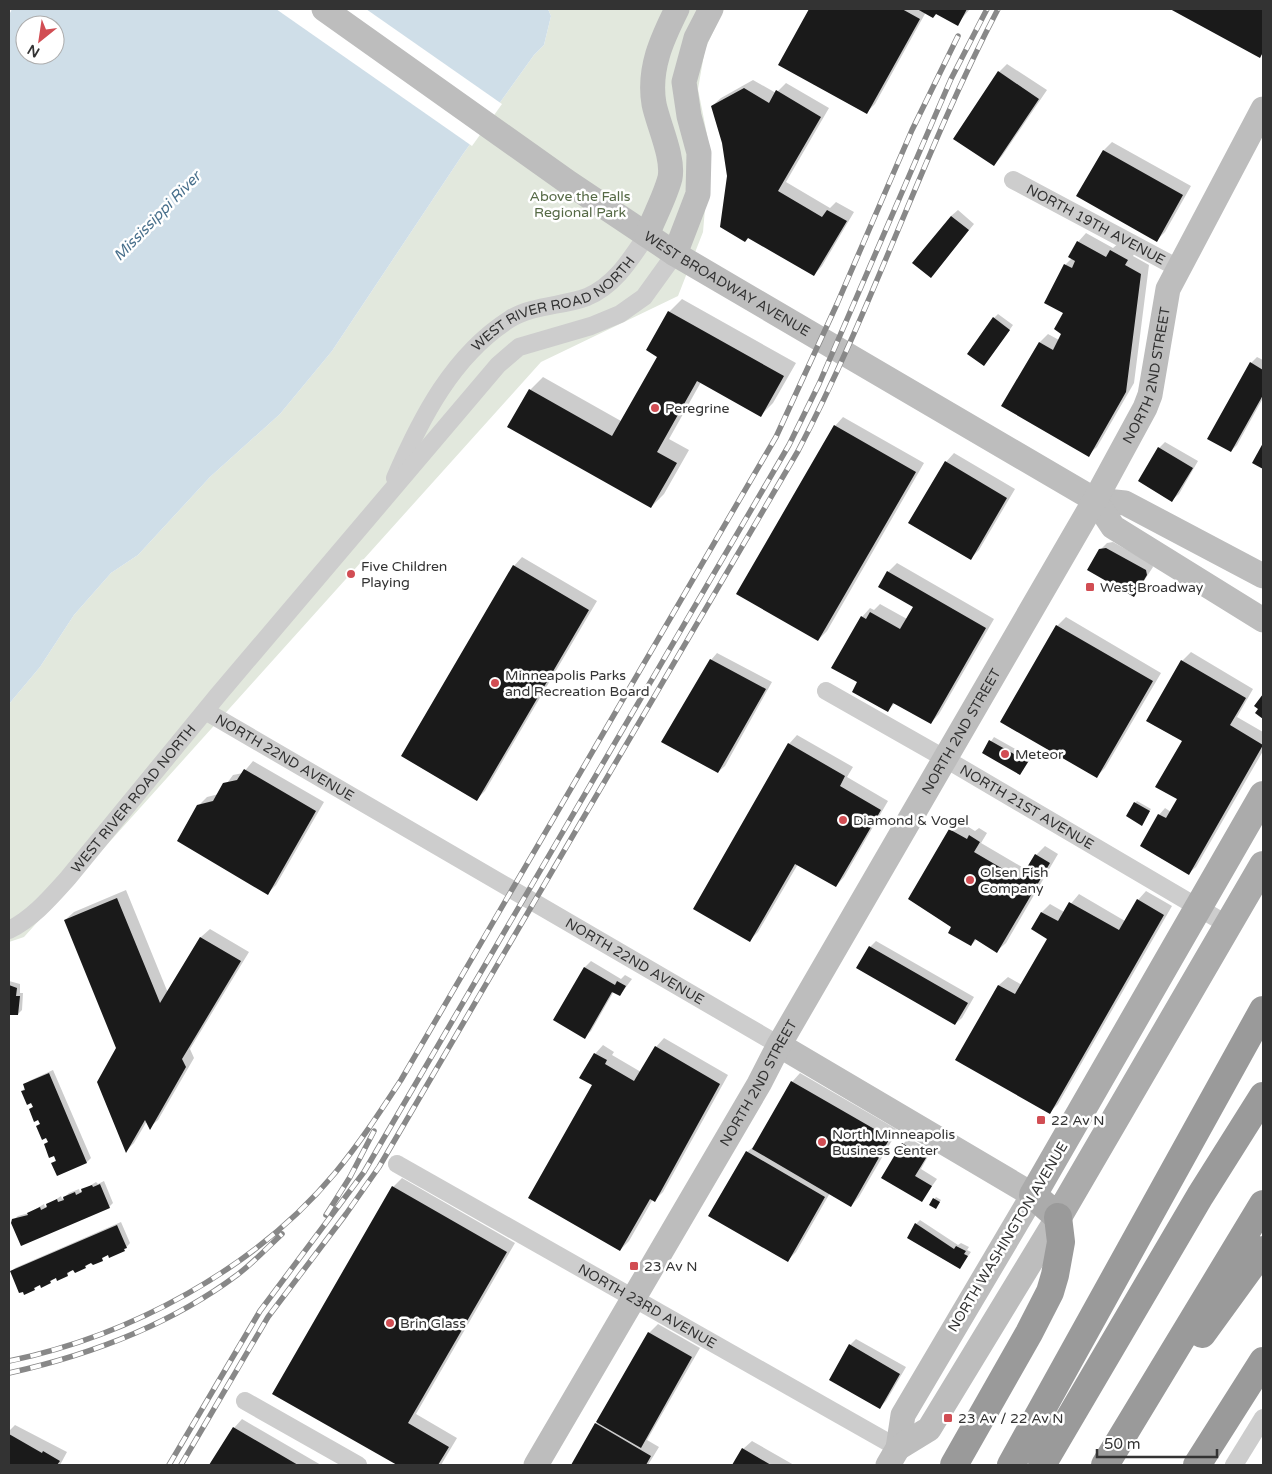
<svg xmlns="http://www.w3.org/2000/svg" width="1272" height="1474" viewBox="0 0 1272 1474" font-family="'Varela Round',sans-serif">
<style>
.green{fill:#e2e8dd}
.water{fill:#cfdee8;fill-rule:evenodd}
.pier{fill:#fff}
.shadow{fill:#0003}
.building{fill:#1a1a1a}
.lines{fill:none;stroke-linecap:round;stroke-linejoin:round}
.street{stroke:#cdcdcd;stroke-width:18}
.secondary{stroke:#bdbdbd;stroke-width:25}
.primary{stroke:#ababab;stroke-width:28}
.highway{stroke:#9a9a9a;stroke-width:28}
.rail-casing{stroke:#888;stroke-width:5.5}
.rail{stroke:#fff;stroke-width:4;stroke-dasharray:11;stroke-linecap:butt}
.poi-dot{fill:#d14d53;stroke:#fff;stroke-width:2}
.labels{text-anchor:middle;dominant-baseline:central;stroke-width:5;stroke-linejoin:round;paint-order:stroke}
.park-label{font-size:14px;fill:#556945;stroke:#fff}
.street-label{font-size:14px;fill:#333;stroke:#fff}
.poi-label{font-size:14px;fill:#333;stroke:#fff;text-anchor:start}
.water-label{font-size:15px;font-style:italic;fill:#49708c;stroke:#fff}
</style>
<rect width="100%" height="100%" fill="#fff"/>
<!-- green -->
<path class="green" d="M548,9H724L705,49L698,89L710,150L703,232L678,296L541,362L24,937L9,942V704L40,667L74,615L111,573L138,555L210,477L280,414L332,351L463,154L534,55L544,45L551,16Z"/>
<!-- water -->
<path class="water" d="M12,9H548L551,16L544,45L534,55L463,154L332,351L280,414L210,477L138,555L111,573L74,615L40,667L9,704V15ZM25,25H55V55H25Z"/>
<!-- pier -->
<path class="pier" d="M276,9H366L502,104L472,146Z"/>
<!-- shadow -->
<path class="shadow" d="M811,9H970L957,24L937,13L926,12L875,104L866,113L780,65Z
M1173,9H1263V53L1259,57Z
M1007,64L1047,90L1002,156L994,165L999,72Z
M753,80L776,93L786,83L829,108L786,182L830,208L836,202L854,212L822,266L814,275L728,176L723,143L712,106L721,98Z
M1112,142L1191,186L1165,232L1157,240L1078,196L1104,150Z
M958,210L974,224L937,270L951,216Z
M1086,233L1113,248L1120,242L1136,251L1133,256L1149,265L1134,383L1097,447L1088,455L1003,406L1040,342L1048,334L1059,340L1063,334L1065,313L1046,302L1066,264L1072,258L1078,242Z
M682,299L796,363L773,403L760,416L701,382L669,439L689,450L664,494L651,507L530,390L543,377L621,421L659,356L669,312Z
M998,314L1013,325L988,360L994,318Z
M1257,357L1263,360V398L1237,445L1231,451L1251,363Z
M843,417L924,463L827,631L818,640L835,426Z
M1165,442L1198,461L1179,494L1172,500L1159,448Z
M954,453L1015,489L979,550L971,558L946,462Z
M1113,542L1152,564L1153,567L1134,596L1100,550L1107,543Z
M522,557L597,601L485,791L477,799L514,566Z
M897,563L994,619L939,714L931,723L895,703L887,711L859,682L862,617L870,608L874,610L880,604L907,619L914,606L888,572Z
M1066,617L1161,673L1105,768L1097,776L1057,626Z
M1191,652L1253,689L1237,717L1263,732V751L1196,867L1189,873L1141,845L1159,815L1165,808L1171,812L1178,800L1183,741L1182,661Z
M717,653L772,682L725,766L718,772L711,660Z
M797,735L853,767L847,777L888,801L844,877L836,886L798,864L758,932L750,940L789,744Z
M994,737L1031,758L1020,774L983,753Z
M253,761L324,802L276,885L268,893L198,806L207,797L219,794L233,775L243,773Z
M1137,801L1151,809L1143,822L1135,803Z
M959,821L975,831L979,828L987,833L981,843L1027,870L1036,855L1045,846L1058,854L1006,943L997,951L977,939L971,945L953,926L910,899L950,830Z
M126,890L168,993L201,937L210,929L249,952L190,1049L194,1058L158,1120L150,1127L147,1121L134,1143L126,1151L117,1048L65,920L74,912Z
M1146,891L1172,906L1058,1104L1049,1113L957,1059L999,985L1008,977L1022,985L1049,938L1042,912L1050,904L1064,912L1079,894L1125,921L1138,900Z
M876,941L974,997L962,1018L955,1024L870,947Z
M591,961L621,979L625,975L632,979L620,995L614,991L591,1031L584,1037L554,1019L585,967Z
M9,981L20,984V993H23L22,1010L18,1014L9,1015Z
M664,1038L728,1075L663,1192L655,1200L653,1199L629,1241L620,1250L594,1085L595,1054L603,1045L614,1052L612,1055L641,1072L656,1047Z
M53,1070L91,1158L87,1162L53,1163L57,1159L45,1145L49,1141L37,1127L41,1123L30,1109L34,1106L22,1092L29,1081Z
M800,1073L898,1130L859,1197L851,1206L830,1193L796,1252L788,1260L747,1152L757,1144L792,1082Z
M909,1138L931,1151L921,1169L937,1179L922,1200L903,1144Z
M402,1178L515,1243L416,1414L457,1438L441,1465H399L274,1393L393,1187Z
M104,1181L113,1203L109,1207L13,1220L18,1216L29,1213L44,1204L45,1207L61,1196L62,1199L69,1193L79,1189L80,1192L96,1182L98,1184Z
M936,1197L941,1200L938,1205L931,1204Z
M920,1220L958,1245L961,1243L969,1247L967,1250L971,1252L960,1267L916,1224Z
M121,1222L130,1243L124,1250L109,1254L93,1264L92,1261L85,1267L71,1270L67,1275L56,1276L50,1282L40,1283L34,1289L11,1272L15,1268Z
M658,1324L700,1348L647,1440L659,1447L648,1465H572L649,1333Z
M856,1339L906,1367L886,1401L880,1407L850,1345Z
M242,1419L321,1465H211L234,1428Z
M15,1425L67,1452L60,1465H9V1431Z
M752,1441L794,1465H734L743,1449Z"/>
<!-- building -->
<path class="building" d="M809,9H902L920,19L867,114L778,65Z
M917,9H967L958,26L936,14L933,18Z
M1170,9H1263V52L1260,58Z
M998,71L1039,99L994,166L953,139Z
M744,88L769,103L776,90L821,117L778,191L822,217L827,210L847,221L814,276L748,238L745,242L720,227L727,176L722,143L711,106Z
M1103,150L1183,195L1157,242L1076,196Z
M951,216L969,230L931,278L912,263Z
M1077,241L1106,257L1110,250L1128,260L1125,265L1141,274L1126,392L1089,457L1001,406L1039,342L1053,350L1061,334L1054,329L1063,313L1044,303L1064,264L1072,268L1075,261L1068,257Z
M668,311L784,376L761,417L697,381L657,452L677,463L651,508L507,427L529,389L612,436L657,357L646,350Z
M993,317L1010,330L984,366L967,354Z
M1250,362L1263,370V395L1231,452L1207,439Z
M834,425L916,472L818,641L736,594Z
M1263,443V469L1252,463Z
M1158,447L1193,468L1172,502L1138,481Z
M945,461L1007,498L971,560L908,523Z
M1106,548L1146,570L1147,575L1134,597L1087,570L1099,549Z
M513,565L589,610L477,801L401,756Z
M887,571L986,628L931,724L893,703L888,712L852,692L857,682L831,668L861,616L866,619L870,612L900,629L913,607L878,587Z
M1056,625L1153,681L1097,778L1000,722Z
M710,659L766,689L718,773L661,742Z
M1181,660L1246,698L1230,725L1263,745L1189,875L1140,846L1158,814L1166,818L1177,799L1155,787L1182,741L1146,721Z
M1263,694V719L1255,713L1258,709L1254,706Z
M989,740L1028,762L1020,775L982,753Z
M788,743L845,776L840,786L881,810L836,887L795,864L750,942L693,909Z
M244,769L316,811L268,895L177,841L197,805L213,801L223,783L237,780Z
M1134,802L1150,811L1142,826L1126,816Z
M949,829L967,839L969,835L980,842L974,852L1020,879L1035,854L1050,863L997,953L975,939L971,946L948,933L951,927L908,899Z
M117,898L160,1003L200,937L241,961L182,1059L186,1067L150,1130L145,1120L126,1153L97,1082L116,1048L64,920Z
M1137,899L1164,915L1050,1114L955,1060L998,985L1015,994L1047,939L1031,929L1041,912L1058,921L1069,902L1119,930Z
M869,946L968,1003L955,1025L856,968Z
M584,967L615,985L617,981L626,986L620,996L612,992L585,1039L553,1020Z
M9,985L17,988L16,996H20L18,1015H9Z
M655,1046L720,1084L655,1202L650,1199L620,1251L528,1198L592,1085L579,1078L594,1053L607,1060L605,1064L634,1081Z
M49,1073L87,1163L57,1176L51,1163L56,1161L54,1156L49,1158L44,1144L48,1142L46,1138L42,1140L36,1126L40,1124L38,1120L34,1122L29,1109L33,1107L31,1103L27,1105L21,1091L25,1090L23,1084Z
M791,1081L890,1138L851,1207L752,1149Z
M902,1143L926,1158L915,1176L932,1186L922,1202L881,1178Z
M746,1151L825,1197L788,1262L708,1216Z
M100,1184L110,1208L21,1246L11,1223L12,1219L28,1215L27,1213L40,1207L41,1210L47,1207L46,1204L57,1199L58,1202L64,1200L63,1197L75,1192L76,1195L82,1192L81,1189L92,1185L93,1187Z
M392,1186L507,1252L408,1423L449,1447L438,1465H397L272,1394Z
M933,1198L940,1202L936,1209L929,1205Z
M915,1223L954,1249L956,1246L966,1251L964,1254L968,1256L960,1269L907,1238Z
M117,1225L127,1248L124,1249L125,1251L109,1258L108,1255L102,1258L103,1261L93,1265L91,1263L85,1266L86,1268L75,1273L73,1270L67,1273L68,1276L57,1281L56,1278L50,1281L51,1283L41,1288L40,1285L34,1288L35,1290L24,1295L23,1292L19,1293L10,1271Z
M648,1332L692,1357L641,1448L596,1422Z
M849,1344L900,1374L880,1409L829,1380Z
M595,1423L651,1456L646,1465H571Z
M233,1427L298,1465H209Z
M9,1434L42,1453L43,1451L60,1461L57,1465H9Z
M742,1448L771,1465H732Z"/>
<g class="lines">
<!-- street -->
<g class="street">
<path id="s1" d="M1013,180L1178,268"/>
<path id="s2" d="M395,478C421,418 453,355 510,319C532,305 564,306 587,297C615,285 630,260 647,235"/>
<path id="s3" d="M826,691L944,758L1228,925"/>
<path id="s4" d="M207,712L779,1045"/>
<path id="s5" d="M9,930C33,918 50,898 68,878L218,695L498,365L519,347L591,326L620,314L644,297L675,254"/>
<path id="s6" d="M397,1164L898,1448"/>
<path d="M245,1401L358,1465"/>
<path d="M1234,1465L1263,1418"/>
</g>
<!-- secondary -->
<g class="secondary">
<path id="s7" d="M324,9L569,183L675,254L1095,500L1125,503L1263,576"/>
<path d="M647,235C654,217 665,197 670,178C674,157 658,124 654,104C648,69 662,39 677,9"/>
<path d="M675,254L698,194L699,153L689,116L684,82L696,38L711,9"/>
<path d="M1095,500L1113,527L1263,620"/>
<path d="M779,1045L1033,1195L903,1415L898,1448L888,1465"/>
<path d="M898,1448L929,1429L1058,1217"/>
<path id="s8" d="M536,1465L759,1084L779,1045L1095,500L1145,408L1150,395L1168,289L1263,109"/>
</g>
<!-- primary -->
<path class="primary" d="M1263,795L1033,1195L1058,1217L1263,865"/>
<!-- highway -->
<path class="highway" d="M1202,1334L1263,1250
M954,1465L1029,1333L1050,1292L1055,1275L1061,1242L1058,1217
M1011,1465L1263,1010
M1042,1465L1200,1196L1263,1096
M1105,1465L1263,1204
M1197,1465L1263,1361"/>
<defs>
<path id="rail" d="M326,1215L350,1177L374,1131
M9,1361C130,1336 255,1269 335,1173C359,1144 380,1112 401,1080L776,437L837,304L912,130L958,36
M9,1373C90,1355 170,1325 237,1275C253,1263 267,1248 282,1234
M169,1465L260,1311L364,1172L789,445L819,384L951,79L987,9
M181,1465L268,1317L346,1214L379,1167L798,451C873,308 923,152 998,9"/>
</defs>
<!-- rail casing -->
<use href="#rail" class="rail-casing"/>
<!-- rail -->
<use href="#rail" class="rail"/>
</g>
<!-- markers -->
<g class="poi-dot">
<circle cx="655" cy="408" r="5"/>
<circle cx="351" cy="574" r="5"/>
<rect x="1085" y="582" width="10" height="10" rx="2.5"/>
<circle cx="495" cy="683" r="5"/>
<circle cx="1005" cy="754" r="5"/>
<circle cx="843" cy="820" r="5"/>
<circle cx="970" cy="880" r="5"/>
<rect x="1036" y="1115" width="10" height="10" rx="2.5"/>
<circle cx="822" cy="1142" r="5"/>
<rect x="629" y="1261" width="10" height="10" rx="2.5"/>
<circle cx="390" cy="1323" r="5"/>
<rect x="943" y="1413" width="10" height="10" rx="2.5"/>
</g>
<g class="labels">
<!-- park labels -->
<g class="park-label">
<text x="580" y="196">Above the Falls<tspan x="580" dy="16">Regional Park</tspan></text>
</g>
<!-- street labels -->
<g class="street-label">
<text stroke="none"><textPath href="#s1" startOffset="94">NORTH 19TH AVENUE</textPath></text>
<text stroke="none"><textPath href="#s7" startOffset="488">WEST BROADWAY AVENUE</textPath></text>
<text stroke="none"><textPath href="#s2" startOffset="246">WEST RIVER ROAD NORTH</textPath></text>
<text stroke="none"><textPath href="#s8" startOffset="1252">NORTH 2ND STREET</textPath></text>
<text stroke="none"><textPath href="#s8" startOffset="848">NORTH 2ND STREET</textPath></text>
<text stroke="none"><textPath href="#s4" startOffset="90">NORTH 22ND AVENUE</textPath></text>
<text stroke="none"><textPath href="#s5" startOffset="182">WEST RIVER ROAD NORTH</textPath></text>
<text stroke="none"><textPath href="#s3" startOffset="232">NORTH 21ST AVENUE</textPath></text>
<text stroke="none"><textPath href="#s4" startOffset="495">NORTH 22ND AVENUE</textPath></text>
<text stroke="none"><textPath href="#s8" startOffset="442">NORTH 2ND STREET</textPath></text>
<text transform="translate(1008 1237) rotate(-59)">NORTH WASHINGTON AVENUE</text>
<text stroke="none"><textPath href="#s6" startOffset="288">NORTH 23RD AVENUE</textPath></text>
</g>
<!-- poi labels -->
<g class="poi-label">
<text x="665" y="408">Peregrine</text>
<text x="361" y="566">Five Children<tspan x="361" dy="16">Playing</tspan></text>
<text x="1100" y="587">West Broadway</text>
<text x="505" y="675">Minneapolis Parks<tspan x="505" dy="16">and Recreation Board</tspan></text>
<text x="1015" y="754">Meteor</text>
<text x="853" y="820">Diamond &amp; Vogel</text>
<text x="980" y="872">Olsen Fish<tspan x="980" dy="16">Company</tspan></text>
<text x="1051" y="1120">22 Av N</text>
<text x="832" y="1134">North Minneapolis<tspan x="832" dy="16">Business Center</tspan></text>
<text x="644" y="1266">23 Av N</text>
<text x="400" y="1323">Brin Glass</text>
<text x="958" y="1418">23 Av / 22 Av N</text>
</g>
<!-- water labels -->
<g class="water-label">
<text transform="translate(157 216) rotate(-46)">Mississippi River</text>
</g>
</g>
<!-- border -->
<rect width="1272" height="1474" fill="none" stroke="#333333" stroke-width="20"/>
<!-- north arrow -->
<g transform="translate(40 40) rotate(210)"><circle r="24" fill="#ffffff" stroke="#adadad"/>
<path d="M0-4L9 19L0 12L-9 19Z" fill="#d14d53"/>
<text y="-8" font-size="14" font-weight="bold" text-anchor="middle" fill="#333333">N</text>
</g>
<!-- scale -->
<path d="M1097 1449v8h120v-8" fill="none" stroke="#333333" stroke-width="2.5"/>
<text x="1104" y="1449" font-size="15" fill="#333333" stroke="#ffffff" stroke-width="4" paint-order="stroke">50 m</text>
</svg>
